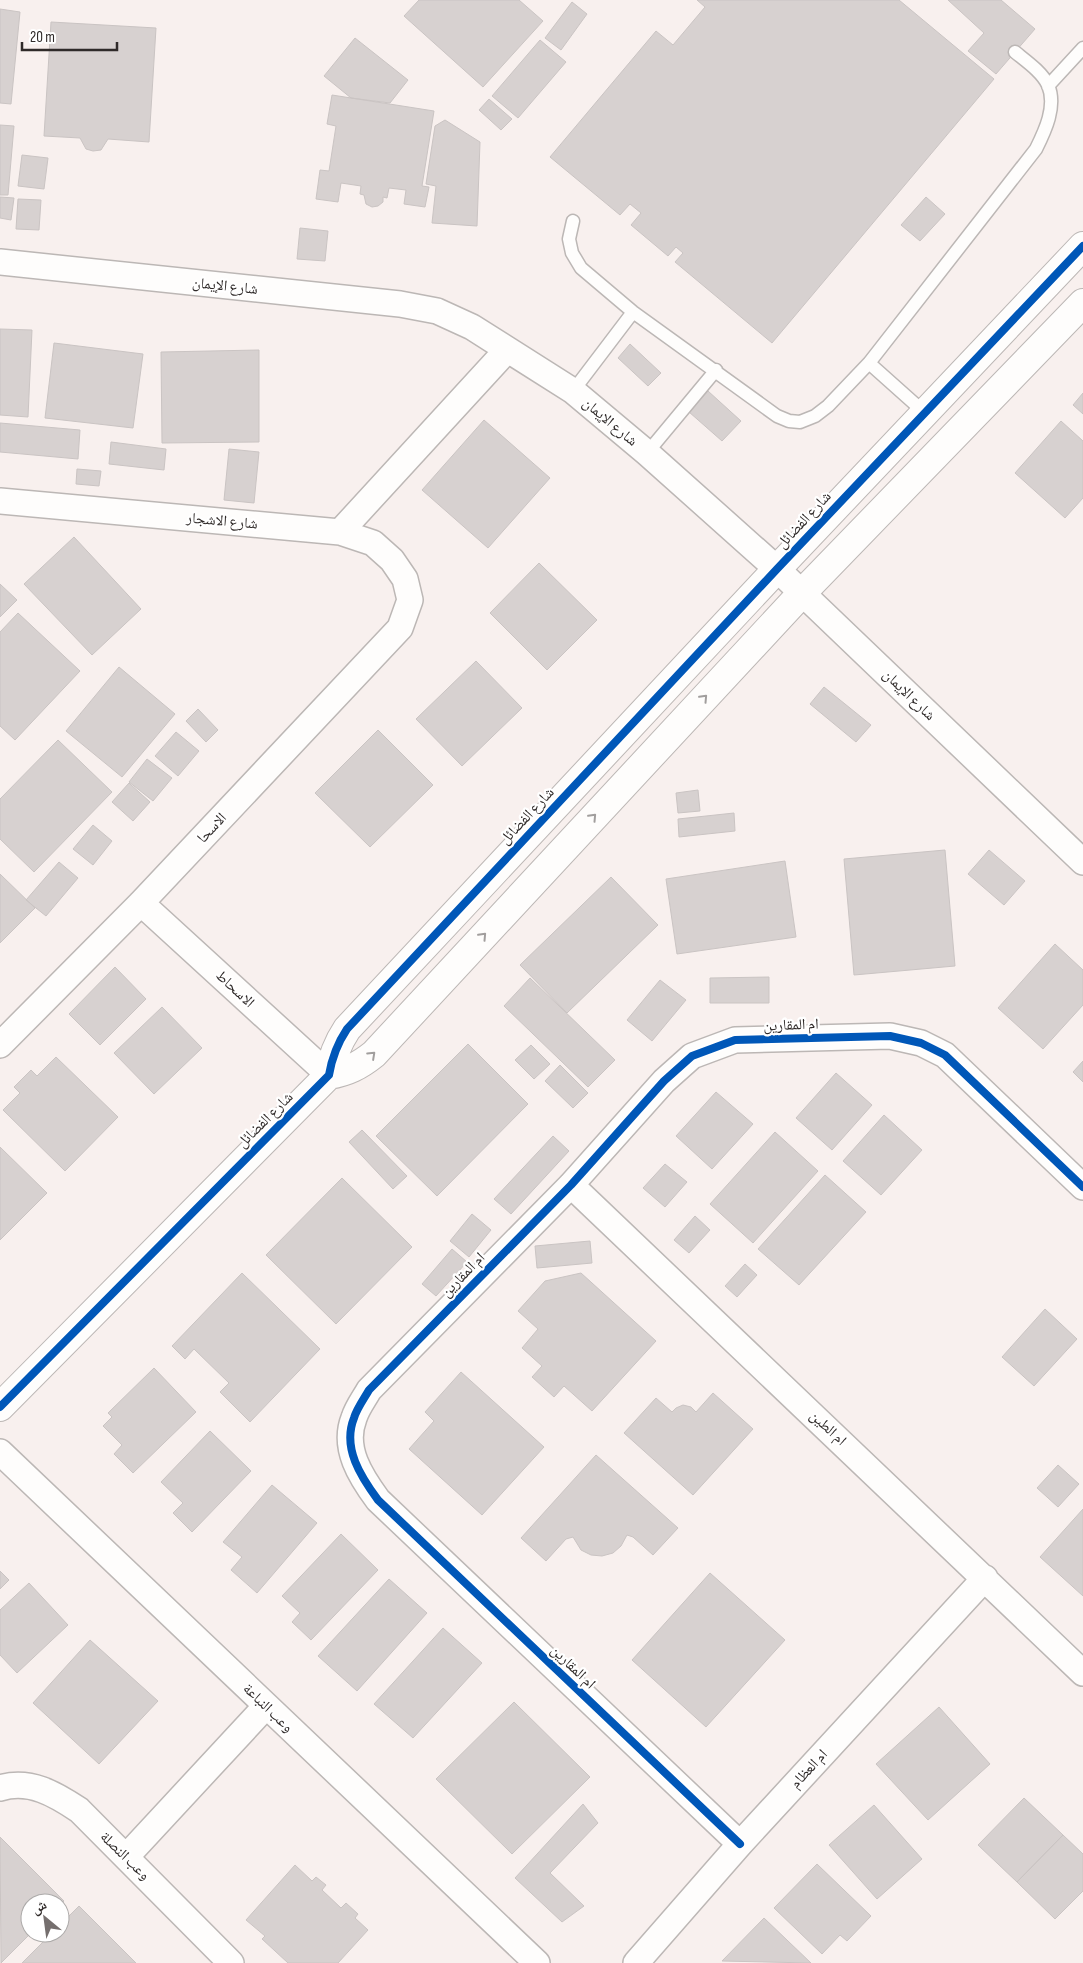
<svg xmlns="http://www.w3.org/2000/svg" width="1083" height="1963" viewBox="0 0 1083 1963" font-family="'Sofia Sans Condensed','Noto Naskh Arabic',sans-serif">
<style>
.building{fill:#d7d1d0;stroke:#cac4c3}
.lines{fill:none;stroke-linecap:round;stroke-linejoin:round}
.lane-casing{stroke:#bcb7b5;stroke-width:15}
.street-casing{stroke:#bcb7b5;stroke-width:28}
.secondary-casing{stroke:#bcb7b5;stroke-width:30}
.lane{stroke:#fefdfc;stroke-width:12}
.street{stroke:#fefdfc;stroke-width:25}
.secondary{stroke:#fefdfc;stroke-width:28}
.cycleway-casing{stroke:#fff;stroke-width:11}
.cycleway{stroke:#0057b8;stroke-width:8}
.oneway{stroke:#a19e9d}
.labels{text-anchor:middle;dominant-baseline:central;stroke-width:4.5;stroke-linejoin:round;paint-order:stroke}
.street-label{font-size:15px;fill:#2f2a29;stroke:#fff}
</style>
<rect width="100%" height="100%" fill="#f8f0ee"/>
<!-- building -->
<path class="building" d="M419,0H519L543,21L483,87L404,16Z
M697,0H899L994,79L772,343L675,262L683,253L676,247L668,256L631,225L641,213L630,204L620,215L550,157L656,31L673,45L705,7Z
M948,0H1001L1035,29L996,74L968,51L984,33Z
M572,2L587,14L561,50L545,38Z
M0,9L20,12L11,104L0,103Z
M51,22L156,28L149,142L108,139L101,150L93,151L86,149L80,138L44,136Z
M355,38L408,80L390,103L351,98L324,76Z
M540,40L566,62L518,118L492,96Z
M332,95L434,111L422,186L429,187L425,207L404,204L406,190L389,188L387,198L383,197V202L378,206L372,207L366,204L364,195L360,194L361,186L341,183L338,202L316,199L320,170L329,171L336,126L327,124Z
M489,99L512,119L501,130L479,110Z
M445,120L480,142L477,226L432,223L436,186L426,184L435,126Z
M0,125L14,126L8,195H0Z
M22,155L48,158L44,189L18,186Z
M0,197L14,198L11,220L0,218Z
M926,197L945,214L920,241L901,225Z
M18,199L41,200L39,230L16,229Z
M300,228L328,231L325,261L297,259Z
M0,329L32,330L28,417L0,415Z
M54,343L143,354L133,428L45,418Z
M630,344L661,373L648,386L618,358Z
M259,350V442L162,443L161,352Z
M708,391L741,421L722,441L689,412Z
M1083,393V414L1073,405Z
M484,420L550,478L488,548L422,490Z
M1061,421L1083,441V498L1065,518L1015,473Z
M0,423L80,430L78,459L0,452Z
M111,442L166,449L164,470L109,464Z
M229,449L259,452L254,503L224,500Z
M77,469L101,471L99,486L76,484Z
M74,537L141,609L92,655L24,584Z
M539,563L597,620L547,670L490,613Z
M0,584L17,600L0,617Z
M18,613L80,671L15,740L0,726V632Z
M476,661L522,708L462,766L416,719Z
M119,667L175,714L122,777L66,731Z
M824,687L871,725L856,742L810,704Z
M198,709L218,730L206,742L186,721Z
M378,730L433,785L370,847L315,793Z
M176,732L199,751L178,776L155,756Z
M58,740L112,792L34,872L0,839V799Z
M147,759L172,778L153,801L129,782Z
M129,783L150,802L133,821L112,802Z
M698,790L700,811L678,813L676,793Z
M734,813L735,831L679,837L678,819Z
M93,825L112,841L93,865L73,849Z
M945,850L955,966L854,975L844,859Z
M989,850L1025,881L1004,905L968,874Z
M785,861L796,937L677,954L666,879Z
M59,862L78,878L46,916L26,900Z
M0,874L35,908L0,943Z
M611,877L658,925L567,1013L520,965Z
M1055,944L1083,970V1005L1043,1049L998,1008Z
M115,967L146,999L100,1045L69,1014Z
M769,977V1003H710V978Z
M530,978L615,1060L588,1087L504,1006Z
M660,980L686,1000L652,1041L627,1020Z
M162,1007L202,1048L154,1094L114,1053Z
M468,1044L528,1104L437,1196L376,1136Z
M531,1045L550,1064L534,1079L515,1060Z
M56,1057L118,1117L65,1171L3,1110L20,1093L14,1087L31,1070L37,1076Z
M1083,1061V1082L1073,1072Z
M560,1065L588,1093L573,1108L545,1081Z
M836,1073L872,1105L832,1150L796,1118Z
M716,1092L753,1124L712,1169L676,1136Z
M884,1115L922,1150L881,1195L843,1161Z
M362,1130L407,1176L393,1189L349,1142Z
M775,1132L818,1171L753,1243L710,1204Z
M553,1136L569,1151L511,1214L494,1199Z
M0,1147L47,1193L0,1240Z
M665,1164L687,1182L665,1207L643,1188Z
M825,1175L866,1212L799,1285L758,1249Z
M342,1178L412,1247L336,1324L266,1255Z
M472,1214L491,1230L469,1257L450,1241Z
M695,1216L710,1230L689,1253L674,1240Z
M590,1241L592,1263L537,1268L535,1246Z
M452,1249L467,1262L436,1296L422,1284Z
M745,1264L757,1275L737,1297L725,1286Z
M242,1273L320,1349L250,1422L220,1392L229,1383L194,1349L185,1359L172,1346Z
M581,1273L656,1341L592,1411L564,1386L554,1397L532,1377L542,1366L522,1348L538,1329L518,1311L545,1281Z
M1045,1309L1077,1339L1034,1386L1002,1357Z
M154,1368L196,1412L133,1473L114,1454L122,1445L103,1426L112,1417L108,1413Z
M461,1372L544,1447L482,1515L409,1449L434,1421L425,1412Z
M713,1393L753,1429L693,1495L624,1433L656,1398L672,1412L676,1408L683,1405L691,1407L696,1412Z
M210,1431L251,1471L192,1532L173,1513L183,1503L161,1482Z
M596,1455L678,1528L653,1555L633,1537L627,1535L621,1546L613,1553L602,1556L591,1555L581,1550L573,1537L566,1539L546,1561L521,1538Z
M1058,1465L1079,1484L1058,1507L1037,1488Z
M272,1485L317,1523L257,1593L231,1570L242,1557L223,1542Z
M1083,1509V1596L1040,1557Z
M341,1534L378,1570L311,1640L292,1622L300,1613L282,1596Z
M0,1571L9,1580L0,1589Z
M710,1573L785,1640L706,1727L632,1660Z
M389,1579L427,1613L357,1691L318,1656Z
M29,1583L68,1625L17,1673L0,1655V1610Z
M443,1628L482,1663L413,1738L374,1704Z
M90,1640L158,1701L99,1764L33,1703Z
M514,1702L590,1777L512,1854L436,1779Z
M939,1707L990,1764L928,1820L876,1764Z
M1024,1798L1063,1835L1017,1882L978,1845Z
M583,1804L598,1823L550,1873L584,1906L562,1922L515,1878Z
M874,1805L922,1859L877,1899L829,1845Z
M1063,1835L1083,1854V1891L1055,1919L1017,1882Z
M0,1837L64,1901L60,1905L30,1903L31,1933L1,1963Z
M817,1864L871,1916L847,1941L840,1935L822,1954L774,1908Z
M295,1865L312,1881L316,1877L326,1885L322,1890L341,1908L346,1903L358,1914L355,1918L368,1930L338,1963H288L262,1939L265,1936L246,1920Z
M79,1906L136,1963H22L52,1933H60V1925Z
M764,1918L811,1963L722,1961Z"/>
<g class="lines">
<defs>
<path id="lane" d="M1048,86L1083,48
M573,221L569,239L572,253L581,268L633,312L777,416L789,421L800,422L815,416L828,406L869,363L1036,149C1045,131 1057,106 1048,85C1042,72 1026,61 1015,52
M869,363L925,413
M573,391L633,312
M647,453L716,370"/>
<path id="street" d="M0,262L400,304L437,311L472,327L573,391L647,453L777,569L1083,862
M0,501L340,532L373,543L392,560L405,579L410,600L400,628L141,903L0,1045
M340,532L507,350
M141,903L329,1075
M571,1185L1083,1673
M0,1452L537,1963
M0,1788C30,1779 55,1794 79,1810L231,1963
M740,1844L378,1500C361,1477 342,1448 354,1418C357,1408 364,1399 369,1390L571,1185L664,1081L692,1056L735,1040L890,1036L921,1043L945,1055L1083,1187
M126,1857L266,1706
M636,1963L740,1844L985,1578"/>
<path id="secondary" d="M329,1075C347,1072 359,1066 374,1054L802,593L1083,303
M0,1407L329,1075C332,1057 337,1044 347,1029L777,569L1083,246"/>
</defs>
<!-- lane casing -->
<use href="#lane" class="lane-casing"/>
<!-- street casing -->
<use href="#street" class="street-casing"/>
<!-- secondary casing -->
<use href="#secondary" class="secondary-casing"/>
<!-- lane -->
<use href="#lane" class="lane"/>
<!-- street -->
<use href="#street" class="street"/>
<!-- secondary -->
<use href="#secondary" class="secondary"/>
<defs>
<path id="cycleway" d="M0,1407L329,1075C332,1057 337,1044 347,1029L777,569L1083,246
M740,1844L378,1500C361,1477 342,1448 354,1418C357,1408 364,1399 369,1390L571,1185L664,1081L692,1056L735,1040L890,1036L921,1043L945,1055L1083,1187"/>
</defs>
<!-- cycleway casing -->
<use href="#cycleway" class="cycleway-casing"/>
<!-- cycleway -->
<use href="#cycleway" class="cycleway"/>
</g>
<!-- one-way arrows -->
<defs><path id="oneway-chevron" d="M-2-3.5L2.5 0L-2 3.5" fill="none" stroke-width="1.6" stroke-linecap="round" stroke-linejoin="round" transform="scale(1.25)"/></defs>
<g class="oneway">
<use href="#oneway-chevron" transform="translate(704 698) rotate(-47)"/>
<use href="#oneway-chevron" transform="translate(593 817) rotate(-47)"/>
<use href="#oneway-chevron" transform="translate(483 936) rotate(-47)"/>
<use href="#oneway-chevron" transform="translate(372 1055) rotate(-43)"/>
</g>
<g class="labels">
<!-- street labels -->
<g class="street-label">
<text transform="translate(225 286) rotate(6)">شارع الإيمان</text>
<text transform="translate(610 422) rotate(40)">شارع الإيمان</text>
<text transform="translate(804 520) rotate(-47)">شارع الفضائل</text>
<text transform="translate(222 521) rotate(5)">شارع الاشجار</text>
<text transform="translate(909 695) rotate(44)">شارع الإيمان</text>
<text transform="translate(527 816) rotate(-47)">شارع الفضائل</text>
<text transform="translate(212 828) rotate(-47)">الاسحا</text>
<text transform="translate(235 989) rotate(43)">الاسحاط</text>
<text transform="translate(791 1025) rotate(-2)">ام المقارين</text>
<text transform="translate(265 1120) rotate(-45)">شارع الفضائل</text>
<text transform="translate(463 1275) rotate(-46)">ام المقارين</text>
<text transform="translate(828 1428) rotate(43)">ام الطين</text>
<text transform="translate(573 1667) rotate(44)">ام المقارين</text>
<text transform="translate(268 1708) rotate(44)">وعب النباعة</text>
<text transform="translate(809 1769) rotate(-47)">ام العظام</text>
<text transform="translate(125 1856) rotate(44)">وعب النصلة</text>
</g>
</g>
<!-- north arrow -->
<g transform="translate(45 1918) rotate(331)"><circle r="24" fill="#ffffff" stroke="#acaaa9"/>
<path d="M0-4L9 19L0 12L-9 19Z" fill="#756f6e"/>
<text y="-8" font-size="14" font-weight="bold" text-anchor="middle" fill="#2f2a29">ش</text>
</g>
<!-- scale -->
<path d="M22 42v8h95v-8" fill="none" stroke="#2f2a29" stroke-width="2.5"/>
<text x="30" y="42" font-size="15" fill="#2f2a29" stroke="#ffffff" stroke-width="4" paint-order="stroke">20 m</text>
</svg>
